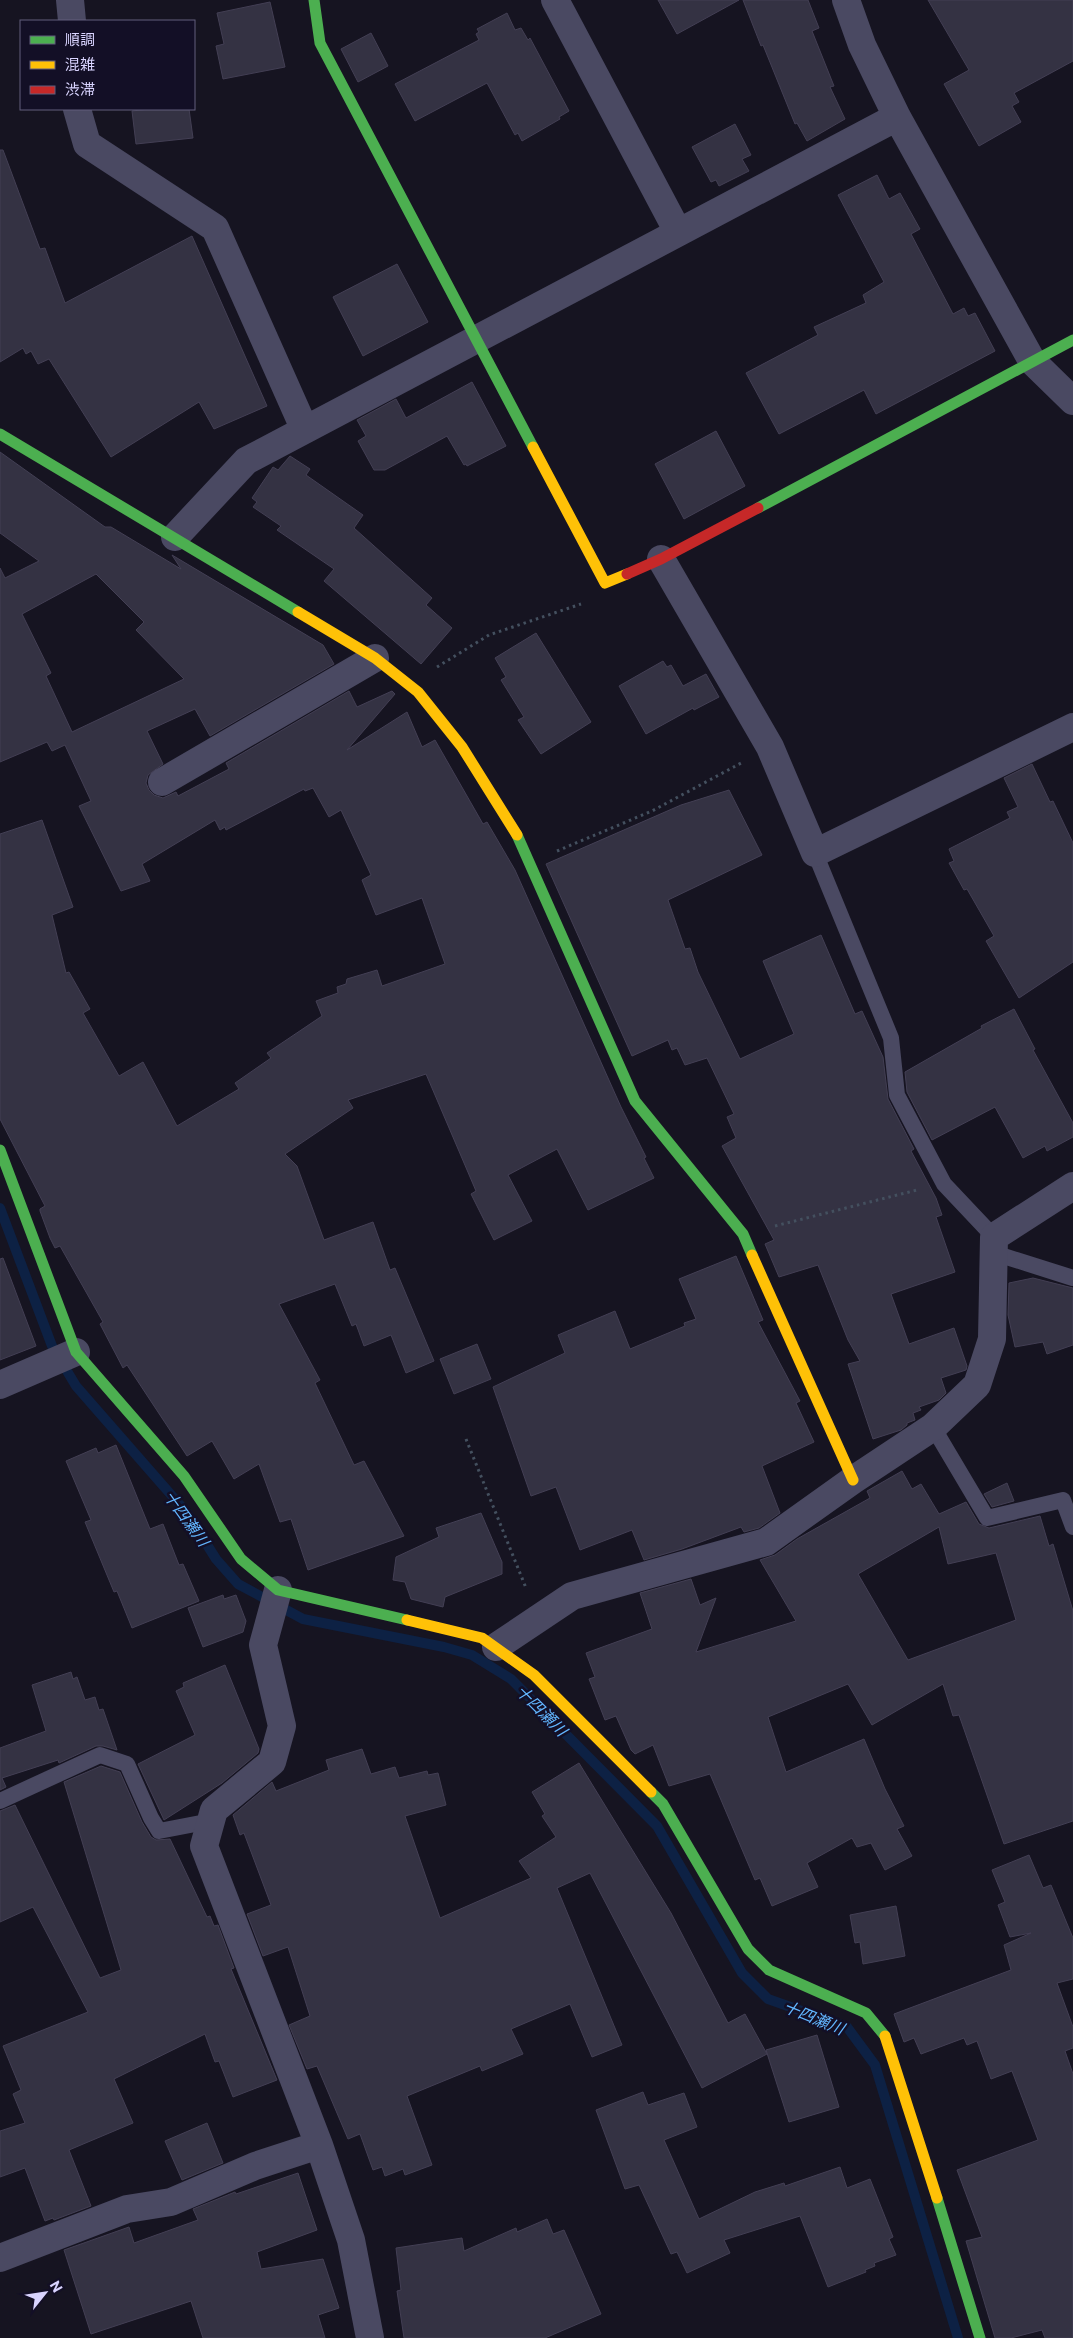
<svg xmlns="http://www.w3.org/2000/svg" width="1073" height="2338" viewBox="0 0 1073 2338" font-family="Commissioner,'Noto Sans JP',sans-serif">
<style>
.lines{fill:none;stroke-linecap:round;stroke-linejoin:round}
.stream{stroke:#0d2144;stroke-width:10}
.building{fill:#343243;stroke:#433f54;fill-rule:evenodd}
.path{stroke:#44505f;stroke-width:3;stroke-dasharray:2.5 4;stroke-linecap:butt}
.lane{stroke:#4a4962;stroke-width:16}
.street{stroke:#4a4962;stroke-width:28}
.fast{stroke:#4caf50;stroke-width:11}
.slow{stroke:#ffc107;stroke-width:11}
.jam{stroke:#c62828;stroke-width:11}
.labels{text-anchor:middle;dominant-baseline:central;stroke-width:5;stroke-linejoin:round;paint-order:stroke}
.water-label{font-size:16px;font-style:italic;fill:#62b6ff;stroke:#130f26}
</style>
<rect width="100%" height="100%" fill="#161421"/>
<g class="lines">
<!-- stream -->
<path class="stream" d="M0,1208L52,1346L76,1386L187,1513L216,1559L238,1584L303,1619L444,1647L472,1655L511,1679L657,1826L742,1973L768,1999L847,2027L875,2065L958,2338"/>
</g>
<!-- building -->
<path class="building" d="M658,0H739L677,34Z
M743,0H808L819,28L812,31L834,86L830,87L845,119L807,141L797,123L795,124L763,45L761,46Z
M928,0H1073V61L1014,93L1019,102L1012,106L1021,122L979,146L944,84L969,70Z
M270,2L285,67L223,79L216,46L224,44L217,13Z
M507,13L515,30L521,28L528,40L530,38L569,111L559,117L560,119L522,141L518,133L515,135L487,83L415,121L395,84L479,40L476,34L479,32L477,29Z
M371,33L388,66L358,82L341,49Z
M150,109H189L193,138L136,144L132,111Z
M735,124L751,155L742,159L749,171L719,186L716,180L711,182L692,147Z
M0,150H3L40,249L45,248L65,303L192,236L267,406L214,429L199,402L111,457L49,359L38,364L31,351L26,354L23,348L0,362Z
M877,175L889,199L900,193L920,229L911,234L953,314L964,308L968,316L975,313L995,351L876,414L864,390L779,434L746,373L818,335L814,327L866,303L863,295L884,282L838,195Z
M397,264L428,322L363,356L333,297Z
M472,382L506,446L467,466L466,464L464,465L447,436L385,470H374L358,441L366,436L357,420L396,399L406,418Z
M716,431L745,486L684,519L655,464Z
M0,452L105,527H111L181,569L172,555L323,645L334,664L210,736L195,709L147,731L163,764L148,775L146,783L149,790L154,795L163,798L176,792L178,796L229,769L226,763L349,691L357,707L392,691L395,694L347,750L407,712L422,747L435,740L483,824L487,822L515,870L621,1107L646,1157L644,1158L654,1178L588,1210L557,1149L508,1175L532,1221L494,1240L471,1194L476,1191L426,1074L348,1100L353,1108L285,1154L297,1166L324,1240L373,1222L390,1270L395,1268L434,1361L406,1373L391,1335L364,1346L356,1324L352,1326L335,1284L279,1304L320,1380L315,1383L354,1465L364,1461L404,1536L308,1570L291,1519L280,1522L259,1464L234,1479L212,1441L187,1456L127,1365L123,1368L100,1324L103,1322L60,1246L55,1248L50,1238L40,1211V1209L45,1206L0,1119V834L42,820L73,907L52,915L66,973L69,972L90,1009L83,1013L119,1076L143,1062L177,1126L239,1089L235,1083L271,1058L267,1053L322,1016L316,1001L338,993L337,987L346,984L347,979L377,970L382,986L445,964L422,898L376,915L362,880L371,875L341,810L329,817L313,788L305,791L304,789L226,830L225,827L220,830L215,820L142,864L150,881L121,891L79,806L91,801L65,745L52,751L47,742L0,762V568L5,578L39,561L0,533ZM96,574L144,622L136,630L184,679L72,732L46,676L51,673L22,614Z
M290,456L310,469L306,475L363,515L354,528L432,598L426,605L452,628L421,664L324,581L334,569L277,530L281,526L253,507L257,502L252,498L273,467L278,470Z
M536,633L591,722L541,754L518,720L524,717L501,680L506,677L495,658Z
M663,661L667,667L671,665L683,686L706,674L719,697L694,710L693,708L646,734L619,686Z
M1032,764L1050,802L1053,801L1073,843V962L1019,998L986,941L994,936L967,889L964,890L949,863L954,861L949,849L1010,818L1007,812L1018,807L1004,778Z
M729,790L762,855L668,900L685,949L690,948L698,972L740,1059L794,1034L763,961L821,935L855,1014L862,1011L883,1057L888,1099L914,1149L911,1151L936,1198L942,1215L936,1217L955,1272L891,1294L909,1344L954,1328L967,1366L966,1370L941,1378L946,1393L939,1400L919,1407L921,1410L913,1413L915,1420L907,1423V1425L901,1430L873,1439L848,1364L860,1361L848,1340L818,1265L779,1277L765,1244L774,1240L722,1146L736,1138L727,1117L734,1114L707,1058L685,1065L677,1048L672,1050L668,1040L632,1056L546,864L681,805Z
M1014,1009L1035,1049L1033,1050L1073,1123V1137L1047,1151L1045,1146L1023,1158L995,1107L932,1140L907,1092L905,1072L982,1028L981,1026Z
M736,1256L763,1320L758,1322L800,1401L796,1403L814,1442L762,1466L780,1513L759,1528L744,1532L741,1527L682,1549L644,1560L632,1530L580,1550L556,1487L531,1496L493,1387L565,1353L558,1335L615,1311L630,1349L685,1326L684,1323L696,1319L679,1279Z
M3,1258L36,1346L0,1360V1259Z
M1033,1278L1073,1288V1345L1047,1354L1043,1342L1015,1347L1008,1315L1009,1283Z
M477,1344L491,1379L454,1394L440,1359Z
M116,1445L150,1529L163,1524L179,1565L183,1564L199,1601L132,1628L117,1591L114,1592L85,1522L91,1520L66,1461L96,1448L98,1453Z
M902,1471L912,1489L921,1484L939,1514L966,1502L979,1524L989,1528L1040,1516L1049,1546L1053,1544L1073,1611V1821L1004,1844L959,1715L953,1716L943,1684L872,1725L848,1684L768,1717L786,1772L864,1739L885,1789L904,1826L897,1829L912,1856L885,1870L871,1843L857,1847L852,1838L807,1863L818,1887L772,1906L760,1878L755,1880L710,1774L669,1786L653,1745L635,1754L631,1750L616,1716L605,1720L589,1679L595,1677L586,1653L652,1629L640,1593L691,1579L700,1605L716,1598L696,1652L796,1621L760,1560L775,1555L797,1539L870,1498L867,1491ZM939,1527L948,1564L996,1553L1016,1620L908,1660L858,1574Z
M1007,1483L1014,1501L992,1507L984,1494Z
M481,1513L502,1562V1574L445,1597L443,1607L411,1599L405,1582L393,1580L396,1557L439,1537L436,1528Z
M223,1595L224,1599L236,1595L246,1621L243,1632L203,1647L188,1608Z
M225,1665L259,1749L258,1753L222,1783L164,1820L138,1764L195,1735L176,1691L184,1687L183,1683Z
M71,1672L73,1679L77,1677L85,1700L95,1697L99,1710L103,1709L117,1750L103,1746H96L59,1763L58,1760L2,1778L6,1787L0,1790V1748L46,1731L32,1685Z
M362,1749L371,1774L395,1767L399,1778L427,1771L428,1775L438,1773L446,1805L405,1816L440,1918L531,1878L519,1861L556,1837L542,1816L545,1814L532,1792L579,1763L671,1913L728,2023L745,2014L767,2054L702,2088L590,1873L557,1888L622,2045L592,2057L570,2004L511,2029L523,2054L482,2071L480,2066L407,2096L432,2165L405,2175L403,2169L385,2176L382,2167L373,2170L360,2134L348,2139L317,2066L307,2069L289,2025L310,2016L288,1947L263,1956L247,1914L271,1905L244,1833L240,1835L233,1815L272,1782L276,1791L329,1770L326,1760Z
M101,1766L120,1772L142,1822L151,1837L156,1840L170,1839L207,1917L210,1916L214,1926L218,1925L234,1968L231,1969L277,2080L233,2097L219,2061L215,2062L205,2034L114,2079L133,2123L69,2150L91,2206L54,2220L53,2218L45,2221L25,2168L0,2177V2131L25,2123L13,2094L21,2090L3,2046L88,2012L33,1907L0,1922V1811L15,1805L100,1978L121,1970L64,1782Z
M1029,1855L1043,1888L1051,1885L1073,1938V1979L1057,1983L1073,2027V2048L1065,2051L1073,2074V2338H1045L1042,2330L1011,2338H995L966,2241L982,2237L957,2170L1038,2140L1012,2071L991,2079L977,2041L967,2045L964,2038L921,2054L914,2038L904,2042L894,2014L1011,1970L1004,1945L1031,1933L1010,1937L998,1905L1005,1902L992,1870Z
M896,1906L905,1956L863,1964L860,1942L855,1943L850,1915Z
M817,2035L839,2107L789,2122L766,2050Z
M643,2092L648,2105L684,2093L697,2127L664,2140L699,2219L755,2192L784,2183L785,2186L840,2167L847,2188L870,2179L893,2237L889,2239L896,2255L874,2263L875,2266L865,2270L866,2272L828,2287L800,2216L724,2240L730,2253L687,2273L677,2252L671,2254L639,2185L625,2189L596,2110Z
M207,2123L223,2163L182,2180L165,2141Z
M298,2173L317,2230L257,2252L261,2269L323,2259L339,2308L318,2315L325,2338H203L191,2301L91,2334L64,2250L129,2227L134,2243L198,2220L193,2209L235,2192L236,2194Z
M547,2219L553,2234L564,2230L601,2314L545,2338H404L397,2291L401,2290L396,2248L462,2238L464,2251L516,2228L517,2232Z"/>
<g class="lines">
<!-- path -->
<path class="path" d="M437,667L489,635L581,604
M557,851L652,811L743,762
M775,1226L917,1190
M466,1439L526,1588"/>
<!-- lane -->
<path class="lane" d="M815,853L891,1038L897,1095L944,1184L994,1237
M994,1253L1073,1278
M933,1427L987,1518L1063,1500L1073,1527
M0,1801L100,1755L127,1764L151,1818L159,1831L211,1821"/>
<!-- street -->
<path class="street" d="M70,0L72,21
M555,0L678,232
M846,0L862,45L897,117L1032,361L1073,401
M77,109L87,144L215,228L304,428
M175,537L246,461L897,117
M661,559L770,747L815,853L1073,727
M162,782L375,658
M0,1385L76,1352
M278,1590L263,1645L282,1726L272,1762L214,1810L204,1846L319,2145L351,2240L370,2338
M496,1647L572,1596L766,1542L853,1480L933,1427L977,1385L992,1339L994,1237L1073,1186
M0,2258L127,2209L171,2202L255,2166L319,2145"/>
<!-- fast -->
<path class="fast" d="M314,0L320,43L533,447
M0,434L298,612
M758,508L1073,340
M517,835L635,1101L743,1234L752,1255
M0,1150L76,1352L184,1476L241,1559L278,1590L407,1620
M651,1792L663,1804L748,1949L769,1970L866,2013L885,2036
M937,2198L980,2338"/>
<!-- slow -->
<path class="slow" d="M533,447L605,583L627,574
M298,612L375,658L418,692L462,747L517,835
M752,1255L853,1480
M407,1620L482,1638L534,1675L651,1792
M885,2036L937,2198"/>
<!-- jam -->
<path class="jam" d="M627,574L661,559L758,508"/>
</g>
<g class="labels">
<!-- water labels -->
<g class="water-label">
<text transform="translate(187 1518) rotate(54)">十四瀬川</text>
<text transform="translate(542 1710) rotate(45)">十四瀬川</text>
<text transform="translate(814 2017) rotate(22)">十四瀬川</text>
</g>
</g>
<!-- legend -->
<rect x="20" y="20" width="175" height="90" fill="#130f26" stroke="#625e7d"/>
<rect x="30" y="36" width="25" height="8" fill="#4caf50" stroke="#625e7d"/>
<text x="65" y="45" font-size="15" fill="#d9d4ff">順調</text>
<rect x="30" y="61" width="25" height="8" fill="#ffc107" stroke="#625e7d"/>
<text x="65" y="70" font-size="15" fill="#d9d4ff">混雑</text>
<rect x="30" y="86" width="25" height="8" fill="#c62828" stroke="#625e7d"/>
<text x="65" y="95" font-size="15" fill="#d9d4ff">渋滞</text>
<!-- north arrow -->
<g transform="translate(45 2293) rotate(60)" stroke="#130f26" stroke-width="4" paint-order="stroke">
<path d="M0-4L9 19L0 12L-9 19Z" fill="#d9d4ff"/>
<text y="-8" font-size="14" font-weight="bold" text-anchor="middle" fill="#d9d4ff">N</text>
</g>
</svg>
